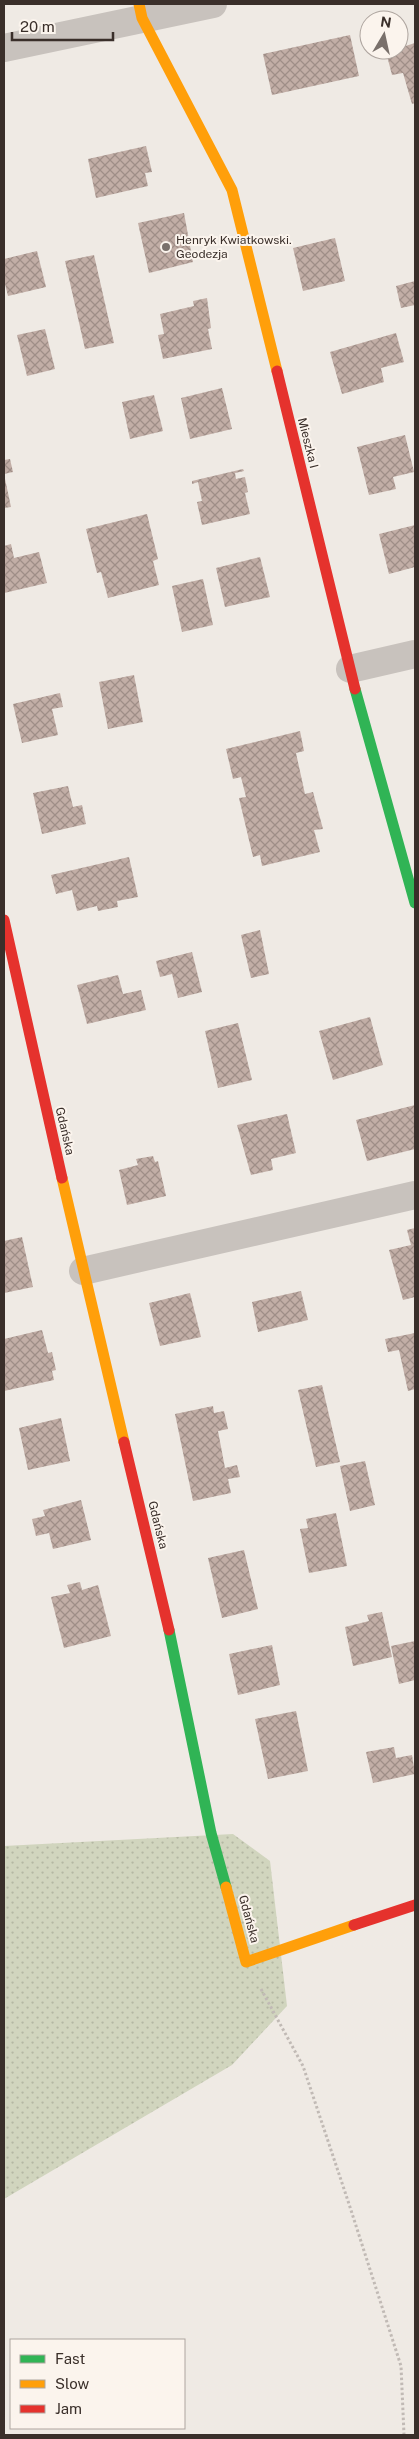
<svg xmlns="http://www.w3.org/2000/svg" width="419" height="2439" viewBox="0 0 419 2439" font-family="'Public Sans',sans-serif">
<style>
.grass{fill:url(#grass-dots)}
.building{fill:url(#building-cross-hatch)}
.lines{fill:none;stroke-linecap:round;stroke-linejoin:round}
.path{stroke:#c1bab5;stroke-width:3;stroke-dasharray:2.5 2.5;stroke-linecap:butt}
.street{stroke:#c8c2bd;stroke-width:28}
.fast{stroke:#30b455;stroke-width:11}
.slow{stroke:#ff9f0a;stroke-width:11}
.jam{stroke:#e5322d;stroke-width:11}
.poi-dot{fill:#79706b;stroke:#fbf4ed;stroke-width:2}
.labels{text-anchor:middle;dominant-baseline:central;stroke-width:4;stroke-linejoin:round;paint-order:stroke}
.poi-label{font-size:12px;fill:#3a2f2a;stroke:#fbf4ed;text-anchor:start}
.street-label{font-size:12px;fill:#3a2f2a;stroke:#fbf4ed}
</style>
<defs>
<pattern id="grass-dots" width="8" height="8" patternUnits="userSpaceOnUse" patternTransform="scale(1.25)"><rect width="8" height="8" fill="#d1d5be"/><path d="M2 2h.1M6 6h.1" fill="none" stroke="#b4b7a3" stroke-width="1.8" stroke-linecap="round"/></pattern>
<pattern id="building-cross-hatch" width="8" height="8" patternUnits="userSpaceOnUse" patternTransform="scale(1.25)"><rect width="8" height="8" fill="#c2aea6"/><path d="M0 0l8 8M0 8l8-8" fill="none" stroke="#9f8e87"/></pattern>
</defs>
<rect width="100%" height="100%" fill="#efeae4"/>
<!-- grass -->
<path class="grass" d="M233,1834L270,1861L287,2006L232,2065L4,2199V1846Z"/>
<!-- building -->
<path class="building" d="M350,35L359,76L272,95L263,54Z
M415,43V103L412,104L403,73L392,75L386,52L399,50V48Z
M146,146L152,172L145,173L148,186L96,198L88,159Z
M184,213L193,262L149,273L138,223Z
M335,238L345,281L303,291L293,248Z
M37,251L46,287L8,296L4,280V259Z
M94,255L114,343L85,349L65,261Z
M415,281V305L401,308L396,286Z
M207,298L211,328L208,329L212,349L163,359L158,335L164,334L160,314L194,306L193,301Z
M45,329L55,369L27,376L17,335Z
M396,333L404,362L381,368L384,382L342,394L330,352Z
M222,388L232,429L190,439L181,398Z
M154,395L163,431L130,439L122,402Z
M405,435L414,472L393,477L396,489L369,495L357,447Z
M10,459L13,472L4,474V460Z
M243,469L244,471L235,473L236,479L245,477L248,492L245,493L250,514L202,525L197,502L202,501L198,482L192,484V481Z
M4,474L11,507L4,508Z
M147,514L158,559L153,561L159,585L108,598L101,572L97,573L86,529Z
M415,525V567L389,574L379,534Z
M11,544L14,558L39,552L47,583L4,593V546Z
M260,557L270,597L225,607L216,568Z
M203,579L213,625L182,632L172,586Z
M134,675L143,722L108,729L99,682Z
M60,693L63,707L52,709L58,735L22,743L13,704Z
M300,731L304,751L296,753L305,794L313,792L323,829L314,830L320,852L262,866L260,855L253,857L239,798L246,797L241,777L233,779L226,749Z
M68,786L73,807L82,805L86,824L42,834L33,793Z
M129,857L138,897L117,901L118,907L98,911L97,906L77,911L72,890L56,894L51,875Z
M260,930L269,974L251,978L241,935Z
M192,952L202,992L178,998L172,974L160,977L156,961Z
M118,975L123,994L141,990L146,1010L87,1024L77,985Z
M370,1017L383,1065L333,1080L319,1031Z
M238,1023L252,1080L218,1088L205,1031Z
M415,1105V1149L367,1161L356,1120Z
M287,1114L296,1153L271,1159L273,1170L251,1175L237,1125Z
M153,1156L155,1162L158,1161L166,1196L127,1205L119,1170L138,1165L136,1159Z
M415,1228V1297L403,1300L389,1250L411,1245L407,1230Z
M22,1237L33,1287L4,1293V1241Z
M301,1291L308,1320L258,1332L252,1302Z
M190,1293L201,1337L160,1346L149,1303Z
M42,1330L48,1353L52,1352L56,1370L52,1371L54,1380L4,1391V1339Z
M415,1333V1389L408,1391L399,1350L388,1352L385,1339Z
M322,1385L340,1462L316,1467L298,1390Z
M213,1406L214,1413L224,1411L228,1429L218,1431L225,1468L237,1465L240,1477L228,1479L231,1493L193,1501L175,1414Z
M61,1418L70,1461L28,1470L19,1428Z
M365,1461L375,1505L350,1511L340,1466Z
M81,1500L91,1540L53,1549L49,1533L36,1536L32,1519L45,1516L43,1510Z
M336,1513L347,1566L309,1573L300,1529L308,1528L306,1519Z
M244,1550L258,1609L222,1618L208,1558Z
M80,1582L82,1590L98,1585L111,1636L64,1648L51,1597L70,1593L67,1585Z
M382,1612L392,1657L353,1666L345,1627L369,1621L367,1615Z
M415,1641V1680L399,1684L391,1646Z
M272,1645L280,1685L238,1695L229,1654Z
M296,1711L308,1771L268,1779L255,1719Z
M394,1747L396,1758L412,1755L415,1774L373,1783L366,1752Z"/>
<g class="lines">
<!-- path -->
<path class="path" d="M261,1989L303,2066L349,2204L401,2366L404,2435"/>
<!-- street -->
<path class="street" d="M4,48L213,4
M350,669L415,654
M83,1271L415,1195"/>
<!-- fast -->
<path class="fast" d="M355,689L415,903
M169,1630L211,1833L226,1887"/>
<!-- slow -->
<path class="slow" d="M139,4L142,18L232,190L277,371
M62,1178L124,1442
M226,1887L246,1962L354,1925"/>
<!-- jam -->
<path class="jam" d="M277,371L355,689
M4,920L62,1178
M124,1442L169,1630
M354,1925L415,1905"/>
</g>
<!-- markers -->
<circle class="poi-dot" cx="166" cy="247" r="5"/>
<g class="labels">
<!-- poi labels -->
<g class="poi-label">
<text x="176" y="240">Henryk Kwiatkowski.<tspan x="176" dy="14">Geodezja</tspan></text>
</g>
<!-- street labels -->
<g class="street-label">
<text transform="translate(308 443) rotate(76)">Mieszka I</text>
<text transform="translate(65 1131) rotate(77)">Gdańska</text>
<text transform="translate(158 1525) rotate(76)">Gdańska</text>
<text transform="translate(249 1919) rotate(75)">Gdańska</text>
</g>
</g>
<!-- border -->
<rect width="419" height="2439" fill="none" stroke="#3a2f2a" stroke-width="10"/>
<!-- legend -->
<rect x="10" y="2339" width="175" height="90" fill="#fbf4ed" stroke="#aea59f"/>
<rect x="20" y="2355" width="25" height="8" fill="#30b455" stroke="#aea59f"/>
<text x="55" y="2364" font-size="15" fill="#3a2f2a">Fast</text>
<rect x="20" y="2380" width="25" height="8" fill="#ff9f0a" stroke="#aea59f"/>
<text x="55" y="2389" font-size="15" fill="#3a2f2a">Slow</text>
<rect x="20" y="2405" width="25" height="8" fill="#e5322d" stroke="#aea59f"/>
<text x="55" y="2414" font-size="15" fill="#3a2f2a">Jam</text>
<!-- north arrow -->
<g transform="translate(384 35) rotate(9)"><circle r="24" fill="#fbf4ed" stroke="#aea59f"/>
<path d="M0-4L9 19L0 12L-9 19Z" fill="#79706b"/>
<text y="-8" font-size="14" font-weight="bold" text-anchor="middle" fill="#3a2f2a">N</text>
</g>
<!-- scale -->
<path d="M12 32v8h101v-8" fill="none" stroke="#3a2f2a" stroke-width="2.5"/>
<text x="20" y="32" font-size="15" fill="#3a2f2a" stroke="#fbf4ed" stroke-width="4" paint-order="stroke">20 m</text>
</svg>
